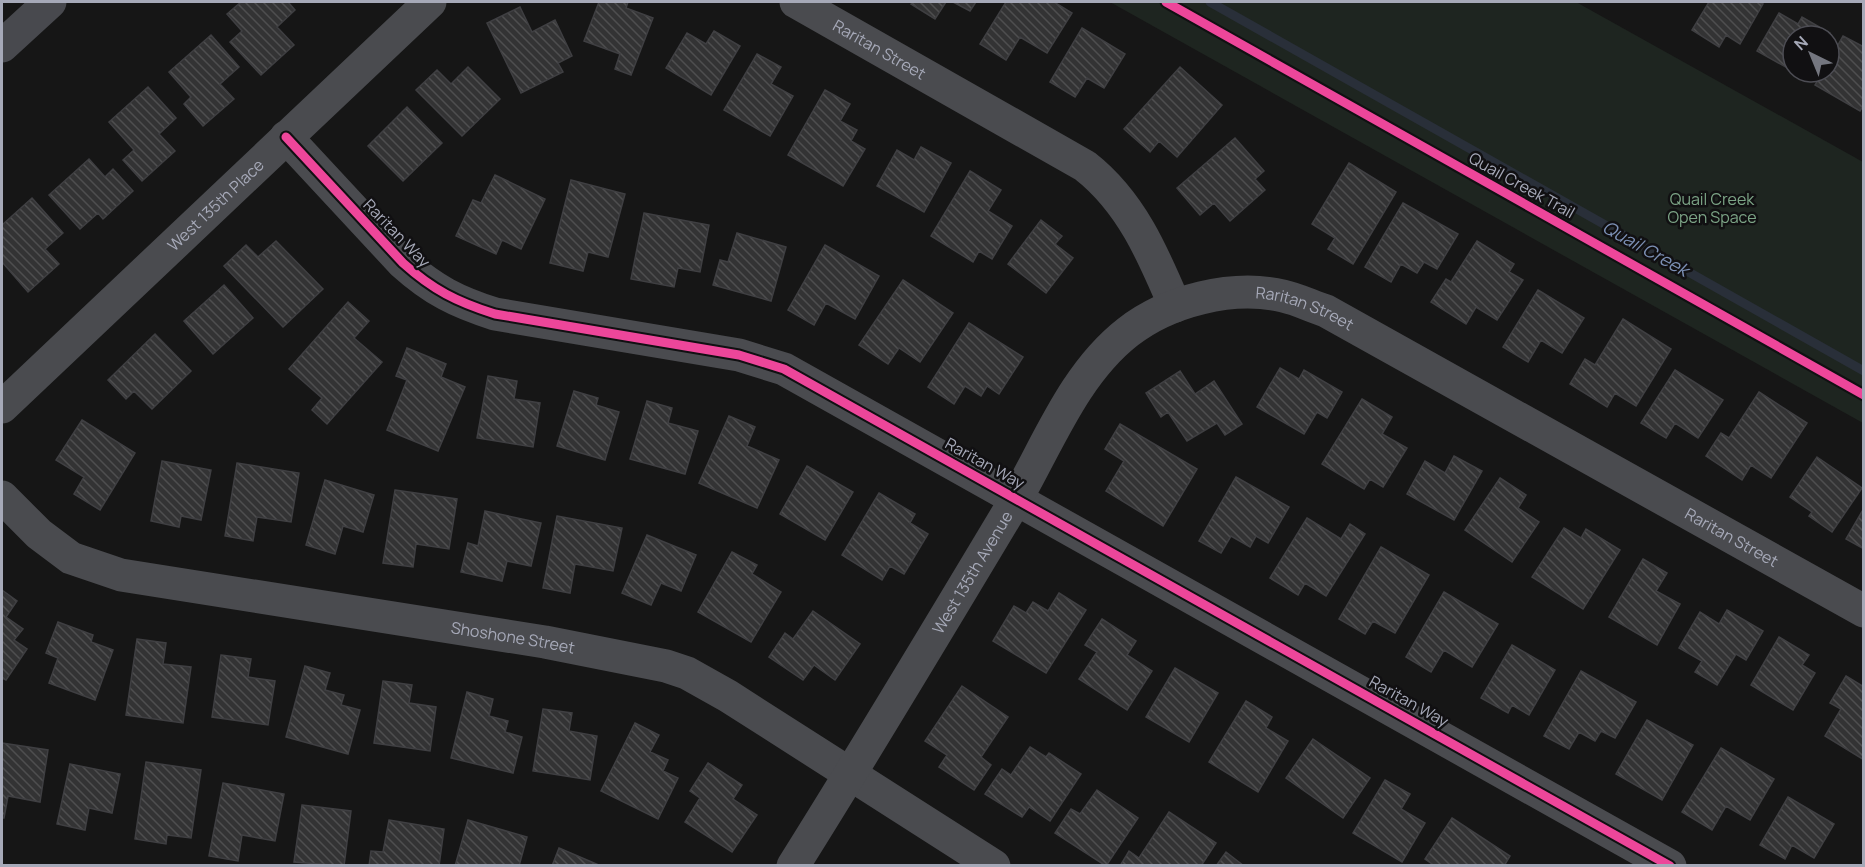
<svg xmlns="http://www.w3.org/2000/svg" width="1865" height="867" viewBox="0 0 1865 867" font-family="Manrope,sans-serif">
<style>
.park{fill:#1e2520}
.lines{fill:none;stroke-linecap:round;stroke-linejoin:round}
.stream{stroke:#292f39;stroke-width:9}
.building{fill:url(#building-back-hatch);stroke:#3f3f42;stroke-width:1.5}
.minor{stroke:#4a4b4f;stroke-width:33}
.secondary{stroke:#48494e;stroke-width:33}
.cycleway-casing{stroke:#111012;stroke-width:13}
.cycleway{stroke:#ed469a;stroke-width:9}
.labels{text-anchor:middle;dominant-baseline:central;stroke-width:5;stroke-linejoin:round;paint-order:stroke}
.street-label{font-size:16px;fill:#a6a9b8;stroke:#111012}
.park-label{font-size:16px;fill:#7ca486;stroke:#111012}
.water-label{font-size:18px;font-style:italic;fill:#7c90b5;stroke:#111012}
</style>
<defs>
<pattern id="building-back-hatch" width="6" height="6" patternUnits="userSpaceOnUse" patternTransform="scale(1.5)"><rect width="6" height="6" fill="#333334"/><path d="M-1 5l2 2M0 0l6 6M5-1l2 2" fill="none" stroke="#4e4e4f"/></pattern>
</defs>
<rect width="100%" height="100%" fill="#161616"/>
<!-- park -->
<path class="park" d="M1110,2H1576L1863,162V423Z"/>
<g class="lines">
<!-- stream -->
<path class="stream" d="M1210,2L1864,371"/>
</g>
<!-- building -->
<path class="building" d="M241,2H288L295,10L277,27L294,45L261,75L230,42L242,31L227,14Z
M599,2H628L626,8L653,18L631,75L615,69L620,54L584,41Z
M913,2H946L935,19L911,4Z
M953,2H976L970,11Z
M1006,2H1054L1072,13L1047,53L1020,37L1006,60L980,44Z
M1709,2H1758L1763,4L1740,44L1726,35L1719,47L1692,30Z
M520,7L532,32L555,20L572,56L558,63L563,72L521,93L487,23Z
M1779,13L1798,24L1802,17L1830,33L1829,36H1793V71L1757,51Z
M1082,28L1125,54L1104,88L1087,78L1075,97L1050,82Z
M714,31L740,46L711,95L666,68L687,33L706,44Z
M211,35L239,67L220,84L234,99L203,126L184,104L191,97L169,72Z
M1843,36L1864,47V104L1860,111L1815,85L1823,72H1829V61Z
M757,54L781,67L771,84L793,96L770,136L724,110Z
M468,67L500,99L462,136L416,90L437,70L451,84Z
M1180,67L1222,105L1177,157L1159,141L1150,152L1124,129Z
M148,87L176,118L159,134L175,151L142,181L123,160L134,150L109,122Z
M825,90L850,104L840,121L857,130L851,141L865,149L843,186L788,155Z
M407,107L442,143L403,181L368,146Z
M1235,138L1264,171L1255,179L1265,190L1230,221L1214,203L1200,215L1177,188Z
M921,147L951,163L924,212L877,186L897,150L914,160Z
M89,159L105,177L113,169L133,191L103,219L98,213L80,229L49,195Z
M1349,163L1396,192L1353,264L1328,249L1335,238L1312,224Z
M970,171L1001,190L988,211L1012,226L992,259L979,251L973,262L931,236Z
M495,175L545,199L521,249L502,240L496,254L456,236L473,200L481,203Z
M571,180L625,194L608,257L588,252L583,271L550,263Z
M32,198L63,233L45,249L59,264L28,292L2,262V225Z
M1403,203L1458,234L1437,269L1424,262L1417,273L1401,264L1391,282L1365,267Z
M644,213L709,225L700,272L678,268L674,287L631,279Z
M1041,220L1062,236L1055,244L1073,258L1046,293L1008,264Z
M737,233L786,247L771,301L713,285L720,260L728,262Z
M276,241L323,289L283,327L224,266L246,245L258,257Z
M1477,241L1514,264L1509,272L1523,280L1497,320L1476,307L1466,324L1431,302L1446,279L1451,282Z
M825,245L879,276L855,319L826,303L814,325L788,310Z
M903,280L953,313L920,362L899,348L888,364L859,345Z
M224,285L253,318L213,354L184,321Z
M1538,290L1584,318L1562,353L1541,340L1528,362L1503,347Z
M348,302L369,321L354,338L382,362L327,424L312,410L322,398L289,369Z
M1623,319L1671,349L1636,406L1615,393L1607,407L1570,384L1585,359L1595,365Z
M969,323L1023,357L999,394L987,386L981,396L965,386L954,404L928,387Z
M155,334L191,371L152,409L134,391L126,399L108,380Z
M407,348L446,364L441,377L465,387L438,451L387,430L407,380L396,376Z
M1280,368L1299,379L1304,370L1342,392L1327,418L1317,412L1304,434L1257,407Z
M1675,370L1723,400L1698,438L1675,423L1666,438L1641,423Z
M1180,371L1195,394L1214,381L1242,424L1225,435L1217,423L1187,441L1168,412L1161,417L1146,393Z
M488,376L517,381L514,399L540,403L533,447L477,438Z
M574,391L598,398L596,405L619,412L605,460L557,446Z
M1759,392L1807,423L1771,478L1751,465L1742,480L1706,456L1721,433L1729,438Z
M1362,399L1392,417L1382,434L1407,448L1383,487L1370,479L1364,489L1322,464Z
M647,401L672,408L668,423L698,431L685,474L630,459Z
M729,416L755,427L747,446L779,460L757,508L699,483Z
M82,420L135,453L100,510L74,494L84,477L56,460Z
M1120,424L1197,469L1163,526L1106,491L1124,461L1105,449Z
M1454,456L1482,471L1454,520L1407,494L1425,461L1445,473Z
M1817,457L1862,488L1832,532L1809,516L1812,512L1790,497Z
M162,461L211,470L201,520L181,516L179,527L151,521Z
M237,463L299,473L291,522L257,517L253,541L225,536Z
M807,466L853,492L825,540L780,514Z
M1236,477L1289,507L1268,543L1256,536L1250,547L1231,536L1221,553L1199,541Z
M1500,478L1526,495L1518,508L1539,522L1512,562L1465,530Z
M325,480L374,495L363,532L343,526L335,554L306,545Z
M395,490L457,499L449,549L416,544L413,567L383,563Z
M879,493L915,514L910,523L928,534L904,574L890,566L882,580L842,555Z
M1864,508V549L1846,539Z
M485,511L541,523L531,566L507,561L502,581L461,572L468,543L478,546Z
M557,516L622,528L613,571L575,564L570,593L543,588Z
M1307,518L1341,539L1350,524L1365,534L1326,596L1305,583L1298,595L1270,578Z
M1564,528L1581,538L1586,529L1620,550L1583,609L1532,577Z
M647,535L696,555L681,591L661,583L651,605L622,593Z
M1381,547L1429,575L1395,633L1373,621L1365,634L1339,619Z
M732,552L757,565L752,574L781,592L751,642L698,612Z
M1643,559L1667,573L1656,591L1680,604L1657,645L1609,617Z
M2,590L17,601L6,617L23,629L14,640L27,649L6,680L2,678Z
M1444,592L1498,624L1472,667L1444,650L1431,672L1406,657Z
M1059,593L1086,610L1046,673L993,641L1014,606L1026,613L1033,602L1048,611Z
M1727,610L1763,631L1746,660L1736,654L1717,685L1695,672L1702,661L1679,648L1700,612L1719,624Z
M813,611L860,644L835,680L814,665L803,680L769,657L785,633L793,639Z
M1102,619L1136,641L1127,655L1152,671L1127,710L1079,679L1097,652L1085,645Z
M58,622L93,635L91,642L113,650L95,700L49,683L58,658L46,653Z
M1779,637L1809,655L1802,665L1815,673L1793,710L1751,685Z
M137,639L166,643L163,664L191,667L183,723L126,715Z
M1512,645L1555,670L1529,715L1512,705L1508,713L1481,698Z
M221,655L251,659L248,677L275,681L268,725L212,717Z
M305,666L330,673L325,690L344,695L341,705L360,710L348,754L286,737Z
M1175,668L1218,693L1189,742L1146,717Z
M1581,671L1636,702L1615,738L1601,731L1595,741L1579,732L1569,749L1544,736Z
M1846,676L1864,687V760L1825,736L1841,709L1830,703Z
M383,681L412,685L409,703L436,707L430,751L374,743Z
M962,686L1008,717L981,757L991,765L974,790L939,767L947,755L925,741Z
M467,692L493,699L489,716L508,721L505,732L522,737L513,773L451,758Z
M1246,701L1272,717L1266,728L1288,741L1258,792L1209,762Z
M543,709L572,713L569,731L597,736L590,780L533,771Z
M1647,720L1693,745L1662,800L1616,774Z
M635,723L659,735L650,752L668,760L663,771L678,778L658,819L601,791Z
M1313,739L1370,778L1343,818L1286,778Z
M2,743L48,750L40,802L8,796L4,818H2Z
M1030,747L1046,757L1049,753L1081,774L1050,821L1029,807L1022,817L985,794L1002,769L1011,775Z
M1721,748L1774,779L1750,820L1726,806L1712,830L1682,812Z
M146,762L201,770L191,838L167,835L166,844L135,839Z
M708,763L742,785L733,799L757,815L732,852L685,822L700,798L690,791Z
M70,764L120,774L112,813L89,808L85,830L57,824Z
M1385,780L1410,794L1401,809L1425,823L1402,862L1353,833Z
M223,783L284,794L275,841L242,835L238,861L209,856Z
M1097,790L1138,818L1106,866L1055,833L1071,809L1080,814Z
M1788,797L1834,824L1814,858L1792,845L1785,859L1760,845Z
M302,805L351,811L344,866L294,862Z
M1169,812L1216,843L1201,866H1120L1129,851L1139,858Z
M1452,818L1510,856L1504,866H1435L1425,859Z
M389,820L444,829L439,866H369L371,851L383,852Z
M468,820L527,837L519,866H455Z
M559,848L601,866H552Z
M1226,852L1244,866H1216Z"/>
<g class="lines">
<!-- minor -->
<g class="minor">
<path id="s1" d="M796,2L1085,166C1131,202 1153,254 1175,306"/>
<path d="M286,137L403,263C433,290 457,302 495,314L739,355L784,369L1670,866"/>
<path id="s2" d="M2,407L430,2"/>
<path id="s3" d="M2,497L39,534L71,558L121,575L545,642L666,666L687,673L728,696L994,866"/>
<path id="s4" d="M793,866C869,745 942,623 1015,501C1048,444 1074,374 1128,332C1168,301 1232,284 1283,296C1297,299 1311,306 1326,311L1864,611"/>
</g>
<!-- secondary -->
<path class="secondary" d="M2,46L50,2"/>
<defs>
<path id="cycleway" d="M1166,2L1864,395
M286,137L403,263C433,290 457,302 495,314L739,355L784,369L1670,866"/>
</defs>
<!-- cycleway casing -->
<use href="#cycleway" class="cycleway-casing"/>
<!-- cycleway -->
<use href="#cycleway" class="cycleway"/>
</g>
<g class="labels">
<!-- street labels -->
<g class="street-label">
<text stroke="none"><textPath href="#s1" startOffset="96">Raritan Street</textPath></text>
<text transform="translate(1522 185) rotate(29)">Quail Creek Trail</text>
<text stroke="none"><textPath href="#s2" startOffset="294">West 135th Place</textPath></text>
<text transform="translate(397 233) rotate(46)">Raritan Way</text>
<text stroke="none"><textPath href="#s4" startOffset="820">Raritan Street</textPath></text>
<text transform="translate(985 463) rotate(29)">Raritan Way</text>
<text stroke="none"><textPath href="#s4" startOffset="1306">Raritan Street</textPath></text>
<text stroke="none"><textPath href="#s4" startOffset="344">West 135th Avenue</textPath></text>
<text stroke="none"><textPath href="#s3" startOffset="542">Shoshone Street</textPath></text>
<text transform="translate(1409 701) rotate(29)">Raritan Way</text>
</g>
<!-- park labels -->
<g class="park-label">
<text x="1712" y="199">Quail Creek<tspan x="1712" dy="18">Open Space</tspan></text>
</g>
<!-- water labels -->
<g class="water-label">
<text transform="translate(1646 248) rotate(29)">Quail Creek</text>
</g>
</g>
<!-- border -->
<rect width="1865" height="867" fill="none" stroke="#a6a9b8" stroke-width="6"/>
<!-- north arrow -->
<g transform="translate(1811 54) rotate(317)"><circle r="28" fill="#111012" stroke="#4d4d54" stroke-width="1.5"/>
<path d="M0-4.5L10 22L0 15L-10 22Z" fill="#74767f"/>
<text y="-9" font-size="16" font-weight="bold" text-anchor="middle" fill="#a6a9b8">N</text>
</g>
</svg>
